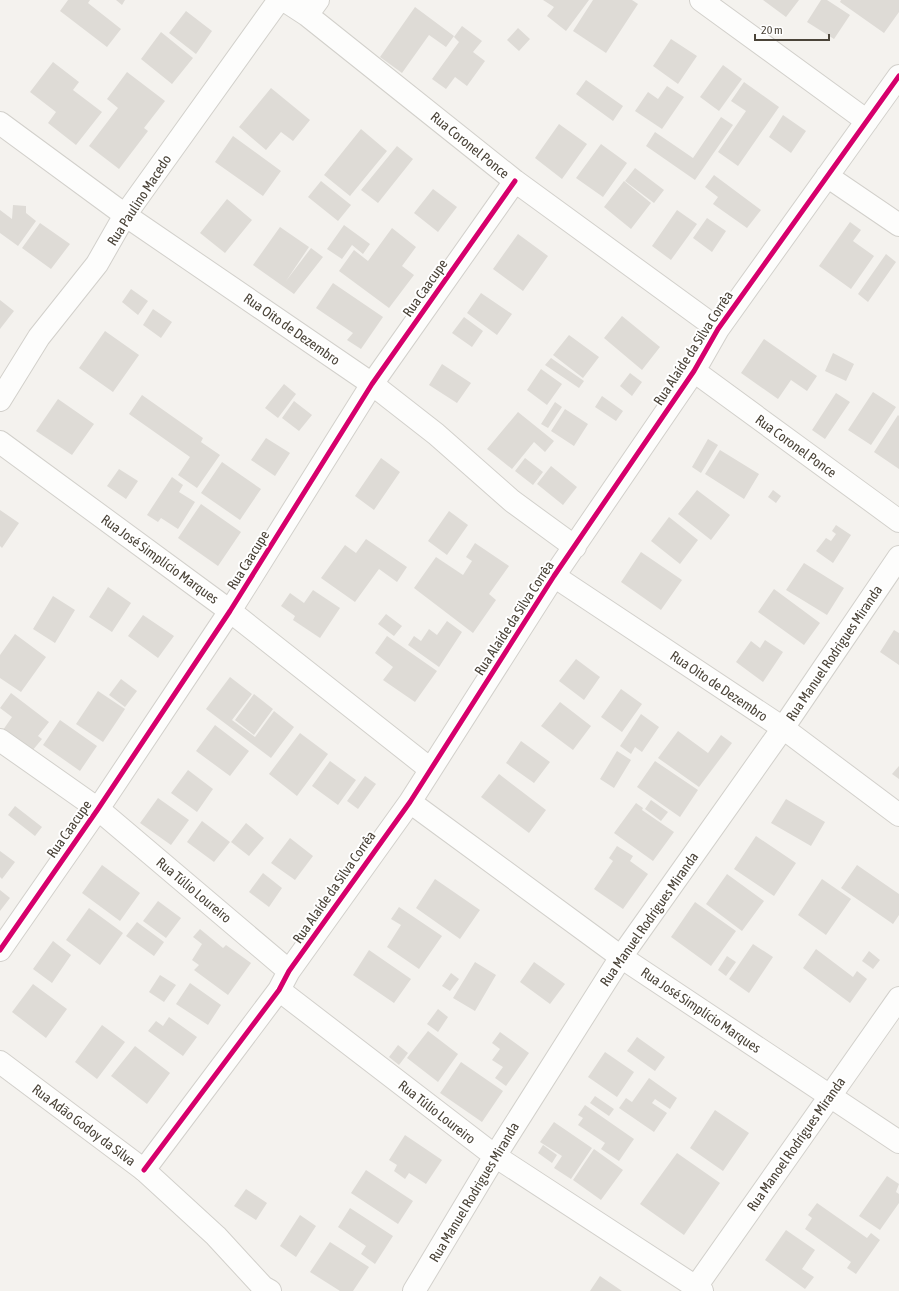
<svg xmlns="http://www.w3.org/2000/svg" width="899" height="1291" viewBox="0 0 899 1291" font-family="'Asap Condensed',sans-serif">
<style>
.building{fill:#dedbd6}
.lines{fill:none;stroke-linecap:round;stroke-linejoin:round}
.minor-casing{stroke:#d2d0cb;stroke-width:24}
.tertiary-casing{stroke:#d2d0cb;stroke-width:24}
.minor{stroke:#fdfdfc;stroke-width:22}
.tertiary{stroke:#fdfdfc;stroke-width:22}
.cycleway-casing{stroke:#fff;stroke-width:8}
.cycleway{stroke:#d6006c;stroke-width:5}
.labels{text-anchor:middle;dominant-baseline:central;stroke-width:4;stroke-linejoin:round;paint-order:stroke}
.street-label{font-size:14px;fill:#4b4439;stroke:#fff}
</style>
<rect width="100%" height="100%" fill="#f4f2ee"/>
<!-- building -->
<path class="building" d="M68,0H90L88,3L121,29L107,47L60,11Z
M116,0H125L122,5Z
M543,0H589L566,31L547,16L554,7Z
M593,0H632L638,4L606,53L573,31Z
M763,0H799L786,17Z
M821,0H827L850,15L834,39L807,22Z
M841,0H899V12L884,33L840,2Z
M415,7L454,36L446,47L429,35L402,73L380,57Z
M186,11L212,31L196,54L169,33Z
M462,26L482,41L473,52L485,61L467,86L455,77L446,89L432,79L459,42L454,37Z
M518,28L530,39L519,51L507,40Z
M161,32L193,58L172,84L141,59Z
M671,39L697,56L678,84L653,66Z
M53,62L79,82L73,90L102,112L76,145L48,123L56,112L30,92Z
M723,65L742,79L719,111L700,97Z
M127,72L165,101L144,128L148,131L119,169L89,146L118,108L107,99Z
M586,80L623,106L613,121L576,94Z
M744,82L779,107L738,166L718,152L746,111L731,101Z
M667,86L684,97L662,129L635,111L648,92L658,99Z
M271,88L310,120L293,141L281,132L266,150L239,127Z
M783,115L806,131L791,153L769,137Z
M721,117L733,125L695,180L646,146L655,132L693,158Z
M559,124L587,144L562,179L535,158Z
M361,129L387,151L350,196L324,175Z
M233,136L281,171L263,196L215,162Z
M601,144L627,163L603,197L576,178Z
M397,146L413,159L378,203L361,190Z
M635,168L664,190L654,203L625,181Z
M714,175L761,210L747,228L713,204L718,197L705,187Z
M321,181L351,205L338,221L308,197Z
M624,181L651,203L631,229L604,207Z
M433,189L457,207L438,232L414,213Z
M227,199L252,220L225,253L200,233Z
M13,205L26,206V213L36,221L18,246L0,233V210L12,219Z
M677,210L697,224L671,260L652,246Z
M707,218L726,231L712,252L693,238Z
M850,222L861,230L853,241L874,256L851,289L819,266Z
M40,223L70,244L51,269L22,248Z
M344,225L370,244L363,254L352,245L342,259L327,249Z
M280,227L309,247L286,281L311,248L323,257L294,294L253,265Z
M392,228L416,247L402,266L414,275L389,308L339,271L354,250L368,261Z
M518,234L548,256L523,291L493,269Z
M886,254L896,262L868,302L858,294Z
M333,283L383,317L361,349L347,340L353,333L316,308Z
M131,289L148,301L138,315L122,302Z
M481,293L512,314L497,335L467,313Z
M0,300L14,311L0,329Z
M153,309L172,322L161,338L143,325Z
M622,316L660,347L642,370L604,338Z
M464,317L483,331L472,347L452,333Z
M105,331L139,355L113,392L79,368Z
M569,335L599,357L583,378L553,355Z
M764,339L817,376L807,391L791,380L778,399L741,373Z
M833,353L854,364L846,381L825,371Z
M551,358L584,381L579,388L545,365Z
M442,364L471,383L457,403L429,385Z
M541,369L562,384L547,405L527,390Z
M630,373L642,382L632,396L620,386Z
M284,384L296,394L278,418L265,408Z
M873,392L896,407L871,445L848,430Z
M836,393L850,402L825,439L812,430Z
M142,395L203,438L201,442L220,455L197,488L178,475L190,457L129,414Z
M602,396L623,411L616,421L595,407Z
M58,399L94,424L72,455L36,431Z
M294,401L312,415L299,431L282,418Z
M555,402L562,407L548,428L541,424Z
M565,409L588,424L574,446L551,431Z
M518,412L554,441L545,452L534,442L512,469L487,449Z
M898,415L899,416V469L874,452Z
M266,438L290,453L275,476L251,460Z
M708,439L718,445L701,473L692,467Z
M720,450L759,474L744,499L705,474Z
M381,458L400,472L374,510L355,496Z
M525,458L543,472L533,485L515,471Z
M222,462L261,489L240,520L201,493Z
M551,466L577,487L563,505L537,484Z
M119,469L138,481L126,499L107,486Z
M172,477L183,485L179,492L195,502L178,529L161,518L158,522L147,515Z
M697,490L730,515L711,540L678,514Z
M773,490L781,496L776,503L768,497Z
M201,504L241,532L218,566L178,538Z
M0,510L19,523L2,548L0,546Z
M449,511L468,525L447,555L428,541Z
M669,517L698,540L680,564L651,541Z
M836,525L851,535L833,563L816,551L826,538L831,541L836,534L832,531Z
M366,539L407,567L397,582L379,569L355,602L321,578L345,545L356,553Z
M475,543L509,566L489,594L496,600L473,633L414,588L436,557L463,575L472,561L466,557Z
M641,552L682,580L661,610L621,582Z
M804,563L844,588L827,615L786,590Z
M108,587L131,603L112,632L89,617Z
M774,589L820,623L804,645L758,612Z
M313,590L340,608L320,638L293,620L295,616L281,606L290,593L304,603Z
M53,596L75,610L55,643L33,629Z
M386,614L402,626L394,636L378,624Z
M143,615L174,636L158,658L128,636Z
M447,621L462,632L439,667L408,645L414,636L421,641L429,629L437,635Z
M894,630L899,633V665L880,652Z
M15,634L46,657L21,692L0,678V655Z
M387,636L437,671L415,702L383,680L393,667L375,653Z
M765,640L783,652L763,682L736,662L751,641L760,648Z
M576,659L600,677L584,700L559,681Z
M230,677L252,694L232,720L255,737L274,711L294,727L271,758L206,709Z
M121,679L137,691L125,707L109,695Z
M621,689L642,704L622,732L601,717Z
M98,691L125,709L103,742L76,724Z
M11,693L49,722L38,736L42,739L32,751L3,730L12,717L0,708Z
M254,694L273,709L254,735L235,720Z
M560,702L591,726L573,750L541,726Z
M641,714L659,727L642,752L635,747L631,754L620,746Z
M60,720L97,746L80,771L43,745Z
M215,725L249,751L230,776L196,751Z
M678,731L708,753L721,735L732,743L699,787L658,758Z
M300,733L328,754L297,796L269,774Z
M521,741L550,762L534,783L506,763Z
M617,751L631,760L614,788L600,779Z
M330,761L356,780L338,805L312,786Z
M655,761L698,790L680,817L637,787Z
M899,766V779L892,774Z
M188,770L213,789L197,812L171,793Z
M499,774L546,810L529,833L481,797Z
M365,776L376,784L358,809L347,801Z
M158,798L189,820L171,845L140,823Z
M786,799L825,822L811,846L771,823Z
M651,800L668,812L661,821L645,809Z
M636,803L643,808L642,810L674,832L653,861L614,833Z
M15,806L42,827L35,836L8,815Z
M202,821L230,842L214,862L187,842Z
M246,823L264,838L249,856L231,842Z
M756,836L796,863L774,896L734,869Z
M290,838L313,856L295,880L271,863Z
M617,846L633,856L630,861L648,874L623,909L594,889L613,861L609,858Z
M0,851L15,862L2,879L0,877Z
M102,865L140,893L120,921L82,893Z
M857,865L899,894V915L893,924L841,888Z
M263,873L282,888L269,907L249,892Z
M727,874L764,901L742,931L706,904Z
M435,879L480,910L460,939L416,908Z
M822,879L851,899L826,935L798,915Z
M0,890L10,898L0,911Z
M158,901L181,918L166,938L143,921Z
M695,902L736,931L711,966L671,937Z
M399,907L442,936L419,969L387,947L401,925L391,919Z
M89,908L123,933L100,965L66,940Z
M137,922L164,942L154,956L126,936Z
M200,929L223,948L226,945L251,963L228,995L194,970L199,965L192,960L202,944L193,937Z
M53,941L71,955L52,983L33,969Z
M753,944L773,957L749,993L729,979Z
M816,949L853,977L857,971L867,979L850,1003L803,968Z
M369,950L411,979L394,1003L353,975Z
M869,951L880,960L873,969L862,961Z
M727,956L736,962L726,976L718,970Z
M475,962L496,975L475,1011L453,998Z
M534,962L565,984L550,1004L520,982Z
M451,973L459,979L450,991L442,986Z
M160,975L176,985L164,1002L149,992Z
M190,983L221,1005L208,1025L176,1004Z
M33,984L67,1009L46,1038L12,1012Z
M438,1009L448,1017L438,1032L427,1024Z
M169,1017L197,1037L183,1056L148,1031L156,1021L163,1026Z
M102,1025L125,1042L97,1079L75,1062Z
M428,1031L458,1054L438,1082L407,1058Z
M500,1032L529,1053L506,1086L495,1078L503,1067L492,1060L500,1049L492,1043Z
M637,1037L665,1057L655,1071L627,1051Z
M398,1045L408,1053L399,1065L389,1057Z
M135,1046L170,1073L147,1104L111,1076Z
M605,1052L634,1072L617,1097L588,1077Z
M461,1062L503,1091L482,1122L440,1093Z
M649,1078L677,1098L670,1109L655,1099L652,1103L667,1113L654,1132L619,1108L626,1098L632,1102Z
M595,1096L614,1109L609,1116L590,1103Z
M585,1105L634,1139L619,1161L601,1149L605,1143L578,1125L583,1118L578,1115Z
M715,1110L749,1133L723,1171L690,1148Z
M554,1122L592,1148L571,1179L554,1168L562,1156L540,1142Z
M405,1135L442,1160L426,1184L409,1173L405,1179L394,1171L397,1165L389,1160Z
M543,1145L557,1155L552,1163L538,1153Z
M594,1149L623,1170L601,1200L573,1180Z
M677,1153L720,1183L684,1235L640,1204Z
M366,1170L413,1201L398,1224L351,1193Z
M887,1176L899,1184L896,1192L899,1194V1203L880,1230L859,1216Z
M246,1189L267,1203L256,1220L234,1206Z
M817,1203L867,1238L871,1233L880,1240L856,1274L847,1268L851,1262L805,1229L812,1218L808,1215Z
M350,1208L393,1236L375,1264L361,1254L366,1246L338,1227Z
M300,1215L316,1226L296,1257L280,1246Z
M786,1230L815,1250L802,1269L814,1277L805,1289L765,1260Z
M330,1242L369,1267L353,1291H340L310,1272Z
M600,1276L622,1291H590Z"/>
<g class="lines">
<defs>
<path id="minor" d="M284,0L307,15L515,181L718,329
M701,0L867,121
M307,15L318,0
M0,123L125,215L372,384L436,434L512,501L575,547
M827,176L899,225
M694,371L899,521
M0,400L39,337L97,264L125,215L279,0
M0,442L230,611L430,769
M554,576L783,728L899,815
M0,740L98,809L289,971
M410,802L621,957L899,1142
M0,950L98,809L230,611L372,384L515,181
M279,990L495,1156L702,1291
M144,1170L279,990L289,971L410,802L554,576L694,371L718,329L899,76
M414,1291L495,1156L621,957L783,728L899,557
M693,1291L899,998"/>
<path id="tertiary" d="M0,1062L144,1170L216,1236L263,1287L270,1291"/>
</defs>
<!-- minor casing -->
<use href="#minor" class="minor-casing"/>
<!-- tertiary casing -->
<use href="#tertiary" class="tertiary-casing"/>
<!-- minor -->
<use href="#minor" class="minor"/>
<!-- tertiary -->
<use href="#tertiary" class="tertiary"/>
<defs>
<path id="cycleway" d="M0,950L98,809L230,611L372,384L515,181
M144,1170L279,990L289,971L410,802L554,576L694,371L718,329L899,76"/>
</defs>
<!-- cycleway casing -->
<use href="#cycleway" class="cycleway-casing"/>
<!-- cycleway -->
<use href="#cycleway" class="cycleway"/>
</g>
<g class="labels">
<!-- street labels -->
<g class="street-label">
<text transform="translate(470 145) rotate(39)">Rua Coronel Ponce</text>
<text transform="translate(139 200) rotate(-57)">Rua Paulino Macedo</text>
<text transform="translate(425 288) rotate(-55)">Rua Caacupe</text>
<text transform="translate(292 329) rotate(35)">Rua Oito de Dezembro</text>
<text transform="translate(693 348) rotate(-57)">Rua Alaíde da Silva Corrêa</text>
<text transform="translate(796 446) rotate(36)">Rua Coronel Ponce</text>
<text transform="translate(160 559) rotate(36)">Rua José Simplício Marques</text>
<text transform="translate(248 560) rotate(-58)">Rua Caacupe</text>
<text transform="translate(514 618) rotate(-57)">Rua Alaíde da Silva Corrêa</text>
<text transform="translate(834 653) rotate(-56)">Rua Manuel Rodrigues Miranda</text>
<text transform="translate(719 686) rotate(34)">Rua Oito de Dezembro</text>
<text transform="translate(69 829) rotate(-55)">Rua Caacupe</text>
<text transform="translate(334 887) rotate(-55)">Rua Alaíde da Silva Corrêa</text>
<text transform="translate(194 890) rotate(40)">Rua Túlio Loureiro</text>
<text transform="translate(649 919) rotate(-55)">Rua Manuel Rodrigues Miranda</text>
<text transform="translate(701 1010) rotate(34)">Rua José Simplício Marques</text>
<text transform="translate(437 1112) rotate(38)">Rua Túlio Loureiro</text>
<text transform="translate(84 1125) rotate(37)">Rua Adão Godoy da Silva</text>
<text transform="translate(796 1144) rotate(-55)">Rua Manoel Rodrigues Miranda</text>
<text transform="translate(474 1192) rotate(-59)">Rua Manuel Rodrigues Miranda</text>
</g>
</g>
<!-- scale -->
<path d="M755 34v6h74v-6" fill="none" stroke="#4b4439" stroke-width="2"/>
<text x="761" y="34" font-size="12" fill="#4b4439" stroke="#ffffff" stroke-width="3" paint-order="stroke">20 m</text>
</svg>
